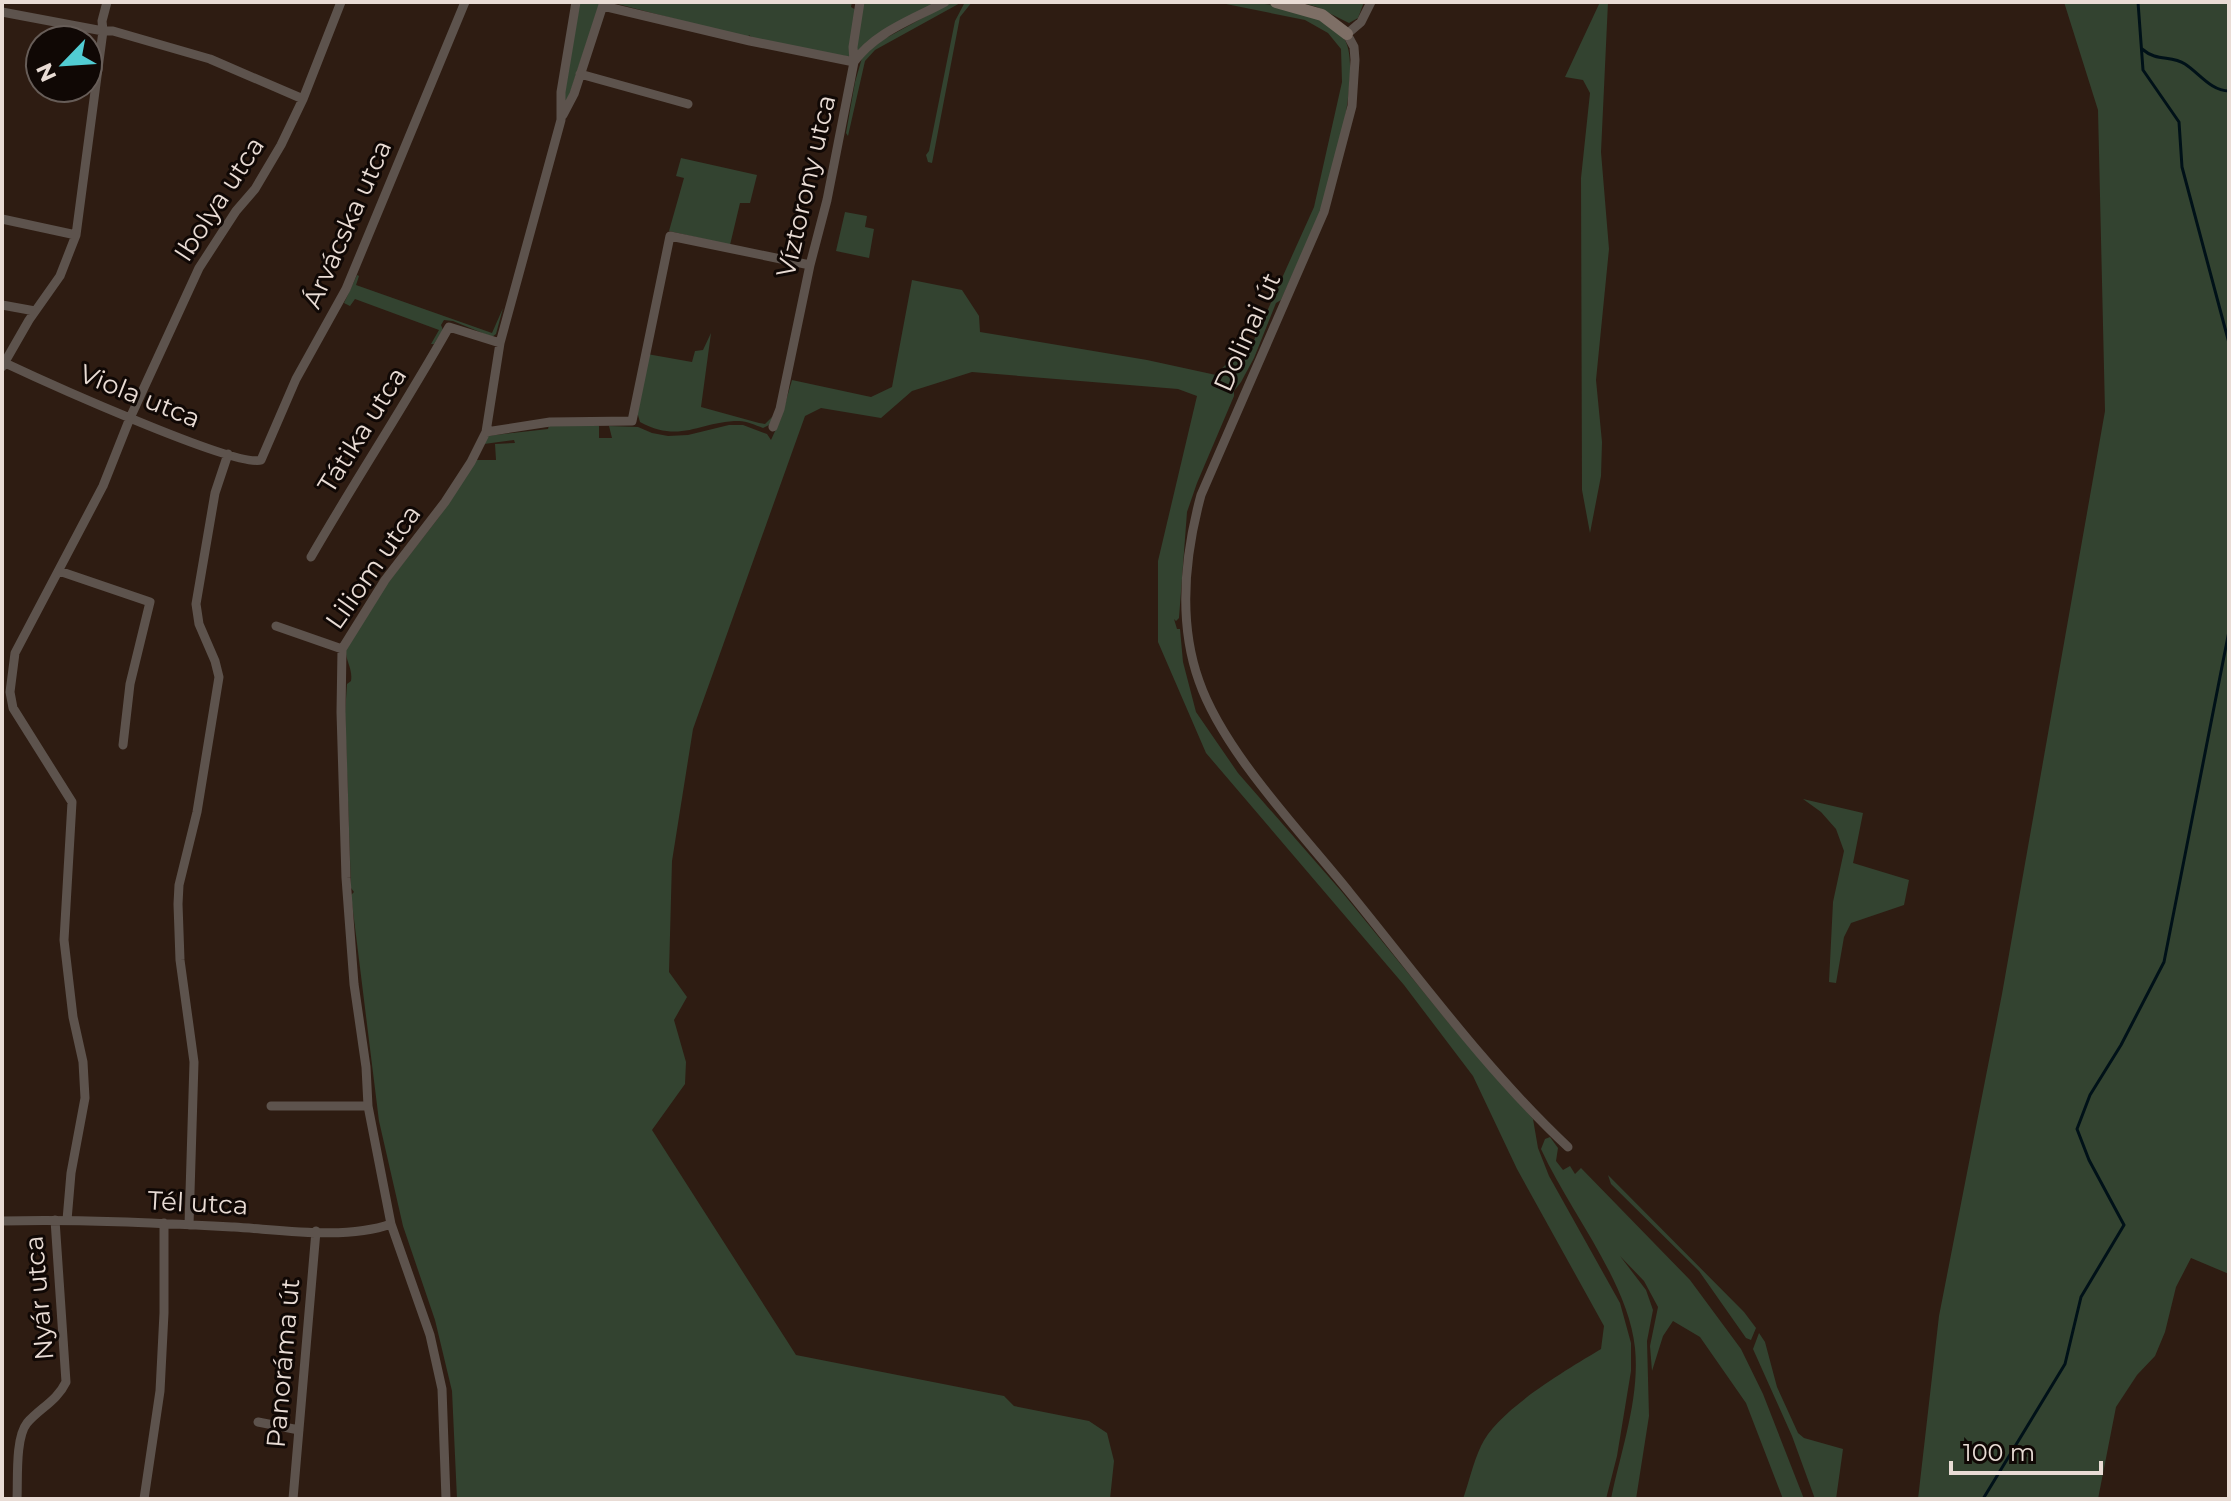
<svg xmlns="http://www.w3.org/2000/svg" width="2231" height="1501" viewBox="0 0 2231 1501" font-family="Montserrat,sans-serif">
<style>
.green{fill:#334330}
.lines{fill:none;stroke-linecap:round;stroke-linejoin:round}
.stream{stroke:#001118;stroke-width:3}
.street{stroke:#5d534d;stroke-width:9}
.secondary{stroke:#7e6f66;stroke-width:12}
.labels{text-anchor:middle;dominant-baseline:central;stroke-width:6;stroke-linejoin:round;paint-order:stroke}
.street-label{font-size:26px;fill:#e9dcd5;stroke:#100805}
</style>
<rect width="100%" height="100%" fill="#2e1c12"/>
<!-- green -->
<path class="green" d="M578,2H600L567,102L565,101V88Z
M610,2H852L851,7L856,10L850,57L753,39L749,35L748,38Z
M862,2H938L879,33L855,53Z
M952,2H962L875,50L865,61L848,136L846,133L855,82L862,58L875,44Z
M965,2H972L960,17L932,163L928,162L926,155L929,151L955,21Z
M1216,2C1257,2 1314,3 1343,37C1364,63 1333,179 1321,210C1309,240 1294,270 1281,300L1276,303L1254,358L1241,382L1234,391V396L1197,483L1187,512L1179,618L1176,621L1174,619L1177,629H1180L1183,662L1196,712L1238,773L1342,892L1448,1022L1533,1119L1538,1148L1549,1176L1620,1303L1631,1343V1371L1617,1456L1606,1499H1463C1469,1482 1473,1463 1481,1446C1497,1410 1568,1369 1601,1349L1604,1326L1517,1169L1473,1076L1404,985L1206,753L1158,642V561L1197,396L1178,389L972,372L912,391L881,418L821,408L805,416L693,729L672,861L669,972L687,997L674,1020L686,1062L685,1084L652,1130L796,1355L1004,1396L1014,1406L1089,1421L1107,1433L1114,1461L1110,1499H457L452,1391L435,1320L403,1226L379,1121L351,895L354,892L351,888L345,713L347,684L351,681C353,668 345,661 346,649L387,584L439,517L476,460H496L495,444L515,443L514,440L484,444L487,436L548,429L549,425L599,426V438H612L609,426L638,427L652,433L668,436L688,435L729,425H743L767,434L771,440L781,418L792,380L871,397L892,387L912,280L962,290L979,316L980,332L1147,360L1216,375L1227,363L1234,346L1250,349L1314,207L1342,82L1341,49L1328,33L1305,20Z
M1299,2H1364L1358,18L1349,23L1317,7Z
M1600,2H1608L1601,152L1609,249L1596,380L1602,442L1601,476L1590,533L1582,490L1581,178L1590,93L1583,80L1565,77Z
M2064,2H2229V1274L2191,1258L2176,1287L2165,1332L2155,1356L2137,1375L2116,1407L2098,1499H1918L1939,1316L2002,994L2105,411L2098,110Z
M681,158L757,175L750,203H740L730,245L669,231L684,178L676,176Z
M845,212L867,216L865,227L874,229L869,258L836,251Z
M357,275L359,276L356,285L492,333L503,308L496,334L492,337L453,321L444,320L441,325L443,330L434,344H431L439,330L355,299L350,306L344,303Z
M711,333L701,407L759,423L765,424L772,417L771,424L763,428C755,425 747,421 739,421C700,421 681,444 640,422L636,408L647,354L692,362L695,351L703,350Z
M1803,799L1863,813L1853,863L1909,880L1904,905L1851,923L1844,937L1836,983L1829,982L1833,902L1844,851L1836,829L1821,812Z
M1550,1137L1558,1148L1556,1161L1563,1170L1570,1166L1575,1174L1581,1168L1690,1280L1741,1349L1763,1394L1804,1499H1783L1746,1403L1700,1337L1673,1321L1663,1336L1652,1371L1650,1346L1658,1307L1644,1281L1620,1256L1646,1290L1653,1310L1647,1341L1649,1416L1636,1499H1611C1621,1450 1640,1398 1635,1348C1628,1281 1569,1211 1541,1149L1545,1139Z
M1608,1175L1744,1312L1756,1328L1751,1340L1746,1338L1699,1271L1611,1184Z
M1759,1333L1765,1342L1777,1387L1798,1433L1804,1438L1843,1449L1836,1499H1815L1792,1436L1753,1349Z"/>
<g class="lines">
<!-- stream -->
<path class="stream" d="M2138,2L2143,70L2179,122L2182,167L2229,343
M2142,49C2157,62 2171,55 2185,64C2199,73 2211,91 2229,91
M1983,1499L2065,1364L2081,1297L2124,1225L2089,1160L2077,1129L2090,1095L2121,1045L2164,962L2229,631"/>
<!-- street -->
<path class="street" d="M1371,2L1361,22L1347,34L1354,47L1355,60L1352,106L1324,212L1201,495C1185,554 1178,622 1199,681C1224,753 1302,833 1350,893C1420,979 1487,1071 1568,1147
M603,6L750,41L854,62
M2,12L103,31H113L210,59L303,99
M854,62L853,47L860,2
M580,74L688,104
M563,115L574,94L604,2
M2,219L76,235
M2,305L35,311
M5,363C39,379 237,469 261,460L296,379L346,289L465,2
M2,367L29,320L60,276L76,235L103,31L102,21L107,2
M773,427L780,409L810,265L827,200L854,62C875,32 914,19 945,2
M486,432L550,422L632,421L670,236L810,265
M311,557C356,479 405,405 449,327L500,343
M59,571L150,602L130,684L123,745
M276,626L342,649
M271,1106H368
M67,1220L71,1173L85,1098L83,1062L73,1017L64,940L72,802L13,708L10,692L15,653L103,486L130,418L199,268L236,211L255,189L281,145L303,99L341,2
M2,1221C79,1219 156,1223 234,1227C282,1230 346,1240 391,1224
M189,1225L194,1062L180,960L178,904L179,885L197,812L219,677L215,661L199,624L196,604L215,493L228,454
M258,1422L299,1430
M17,1499C18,1480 15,1438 27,1423C40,1408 57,1401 66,1382L55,1220
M144,1499L160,1391L164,1313V1223
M293,1499L316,1231
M446,1499L442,1389L430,1335L391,1224L368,1106L366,1067L354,984L346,878L341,712L342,649L385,580L445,502L471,462L486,432L500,343L561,120V92L576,2"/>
<!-- secondary -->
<path class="secondary" d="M1276,2L1322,15L1347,34"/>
</g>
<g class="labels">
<!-- street labels -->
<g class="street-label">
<text transform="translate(806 186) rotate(-77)">Víztorony utca</text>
<text transform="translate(219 199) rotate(-57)">Ibolya utca</text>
<text transform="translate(347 224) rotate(-66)">Árvácska utca</text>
<text transform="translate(1247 332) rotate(-66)">Dolinai út</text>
<text transform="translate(140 396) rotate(22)">Viola utca</text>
<text transform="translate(362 430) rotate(-58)">Tátika utca</text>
<text transform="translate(373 567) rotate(-55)">Liliom utca</text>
<text transform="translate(198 1203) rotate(3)">Tél utca</text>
<text transform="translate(39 1298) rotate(-95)">Nyár utca</text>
<text transform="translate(283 1363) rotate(-85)">Panoráma út</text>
</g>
</g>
<!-- border -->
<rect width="2231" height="1501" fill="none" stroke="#e9dcd5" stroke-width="8"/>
<!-- north arrow -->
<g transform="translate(64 64) rotate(245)"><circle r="38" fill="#100805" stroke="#675d58" stroke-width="2"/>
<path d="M0-6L14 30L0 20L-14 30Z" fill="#51ccd3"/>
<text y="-12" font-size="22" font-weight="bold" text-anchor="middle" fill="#e9dcd5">N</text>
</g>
<!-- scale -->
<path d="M1951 1461v12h150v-12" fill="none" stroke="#e9dcd5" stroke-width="4"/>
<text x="1963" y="1461" font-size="24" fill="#e9dcd5" stroke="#100805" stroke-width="6" paint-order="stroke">100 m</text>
</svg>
